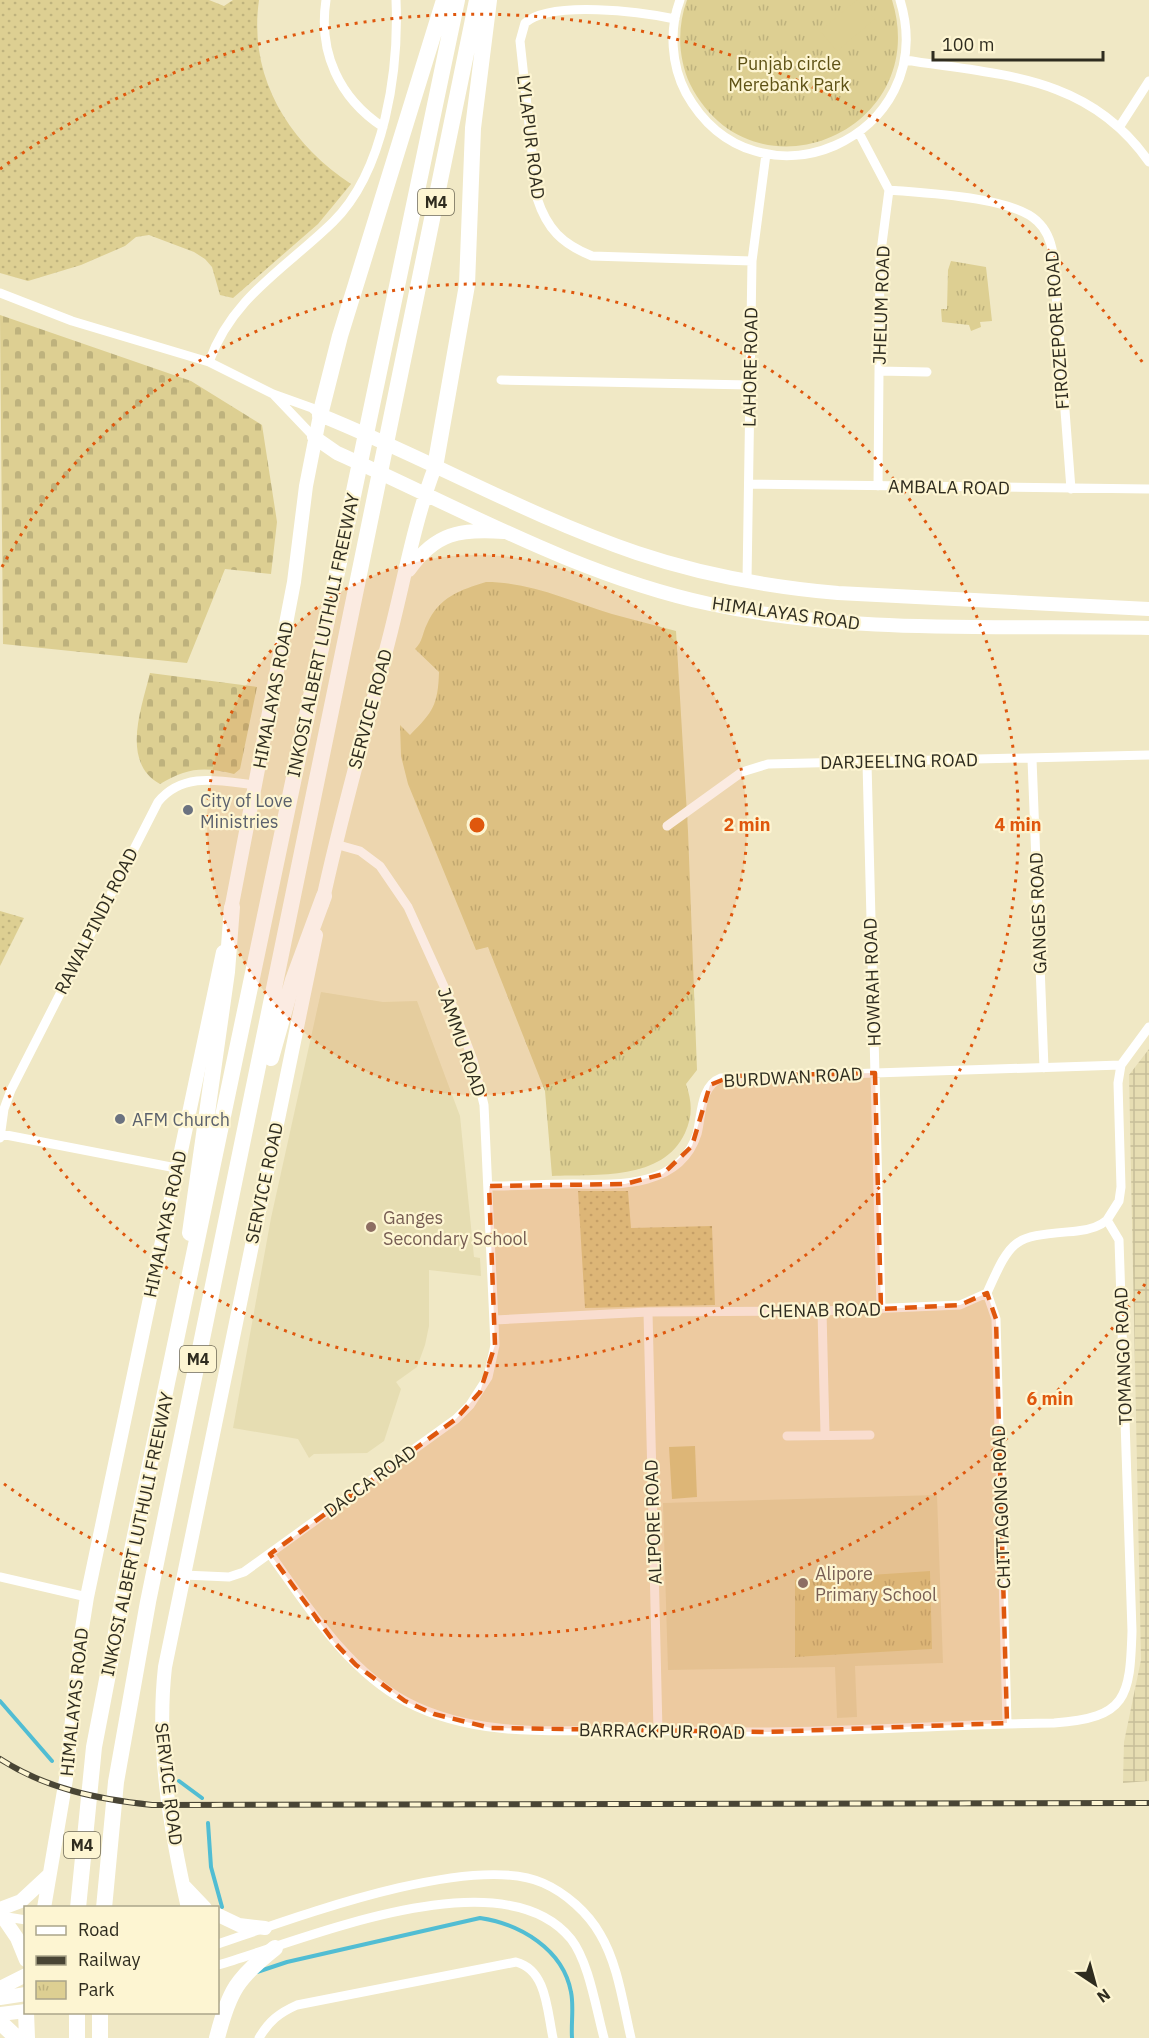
<svg xmlns="http://www.w3.org/2000/svg" width="1149" height="2038" viewBox="0 0 1149 2038" font-family="'IBM Plex Sans',sans-serif">
<style>
.built{fill:#e6ddb2}
.industrial{fill:url(#industrial-grid)}
.grass{fill:url(#grass-dots)}
.cemetery{fill:url(#cemetery-stones)}
.park{fill:url(#park-tufts)}
.garden{fill:#ddcf92}
.lines{fill:none;stroke-linecap:round;stroke-linejoin:round}
.stream{stroke:#51bdd3;stroke-width:4}
.street{stroke:#fff;stroke-width:9}
.secondary{stroke:#fff;stroke-width:14}
.highway{stroke:#fff;stroke-width:16}
.rail-casing{stroke:#494535;stroke-width:6}
.rail{stroke:#fdf5d2;stroke-width:4;stroke-dasharray:11;stroke-linecap:butt}
.marked{fill:#df570d;fill-opacity:0.2;stroke:#df570d;stroke-width:4.5;stroke-dasharray:12 8;stroke-linejoin:round}
.ring{fill:none;stroke:#df570d;stroke-width:3;stroke-dasharray:3 6}
.worship-dot{fill:#6b7280;stroke:#fdf5d2;stroke-width:2}
.education-dot{fill:#8d6e63;stroke:#fdf5d2;stroke-width:2}
.labels{text-anchor:middle;dominant-baseline:central;stroke-width:4.5;stroke-linejoin:round;paint-order:stroke}
.shield{fill:#fdf5d2;stroke:#6d6855;stroke-width:1.5}
.shield-label{font-size:16px;font-weight:bold;fill:#2f2c1f}
.park-label{font-size:18px;fill:#5e5215;stroke:#fdf5d2}
.street-label{font-size:18px;fill:#2f2c1f;stroke:#fdf5d2}
.worship-label{font-size:18px;fill:#5b616d;stroke:#fdf5d2;text-anchor:start}
.education-label{font-size:18px;fill:#785e54;stroke:#fdf5d2;text-anchor:start}
.centre{fill:#df570d;stroke:#fdf5d2;stroke-width:3}
.ring-label{font-size:18px;text-anchor:middle;font-weight:bold;fill:#df570d;stroke:#fdf5d2;stroke-width:4.5;stroke-linejoin:round;paint-order:stroke}
</style>
<defs>
<pattern id="industrial-grid" width="8" height="8" patternUnits="userSpaceOnUse" patternTransform="scale(1.5)"><rect width="8" height="8" fill="#e6ddb2"/><path d="M0 4h8M4 0v8" fill="none" stroke="#c6be99"/></pattern>
<pattern id="grass-dots" width="8" height="8" patternUnits="userSpaceOnUse" patternTransform="scale(1.5)"><rect width="8" height="8" fill="#ddcf92"/><path d="M2 2h.1M6 6h.1" fill="none" stroke="#beb27d" stroke-width="1.8" stroke-linecap="round"/></pattern>
<pattern id="cemetery-stones" width="16" height="16" patternUnits="userSpaceOnUse" patternTransform="scale(1.5)"><rect width="16" height="16" fill="#ddcf92"/><path d="M2 7V4a2 2 0 0 1 4 0v3zM10 15v-3a2 2 0 0 1 4 0v3z" fill="#beb27d"/></pattern>
<pattern id="park-tufts" width="24" height="20" patternUnits="userSpaceOnUse" patternTransform="scale(1.5)"><rect width="24" height="20" fill="#ddcf92"/><path d="M3 7l-1-3M5 7V3M7 7l1-3M15 17l-1-3M17 17v-4M19 17l1-3" fill="none" stroke="#beb27d"/></pattern>
</defs>
<rect width="100%" height="100%" fill="#f0e8c5"/>
<!-- built -->
<path class="built" d="M321,992L383,1002L417,1001L460,1116L474,1257L480,1258L481,1276L429,1270V1326L425,1345L417,1367L396,1382L401,1389L384,1441L367,1453L314,1454L309,1458L298,1439L233,1428L271,1218Z
M937,1495L943,1663L855,1666L857,1717L837,1718L835,1667L668,1670L663,1503Z"/>
<!-- industrial -->
<path class="industrial" d="M1149,1049V1781L1123,1783L1124,1742L1141,1660L1129,1075Z"/>
<!-- grass -->
<path class="grass" d="M0,0H209L224,6L233,0H259C248,77 288,142 351,184L318,224L233,298L220,295L212,267L205,259L194,252L149,235L136,237L125,246L81,265L28,281L0,273Z
M0,911L24,918L0,966Z
M578,1191H628L631,1228L712,1226L715,1305L585,1308Z"/>
<!-- cemetery -->
<path class="cemetery" d="M0,315L191,381L262,425L277,522L271,574L225,569L187,663L3,644Z
M150,673L257,687L240,769L234,774C203,766 187,768 160,784C120,762 142,707 150,673Z"/>
<!-- park -->
<path class="park" d="M687,0H892C933,132 752,207 690,84C678,58 677,27 687,0Z
M951,261L986,267L992,321L980,322L981,327L971,331L969,325L942,322L941,309H947L948,270Z
M486,582C532,582 569,601 612,614C633,620 655,625 676,631L688,831L697,1070L686,1084C692,1102 693,1115 685,1133C663,1181 597,1174 552,1176L545,1091L488,947L476,950L408,784L401,756L400,725L410,735C433,712 438,705 439,672L415,649C423,641 422,634 427,624C439,597 460,590 486,582Z
M930,1571L932,1649L795,1657V1580Z"/>
<!-- garden -->
<path class="garden" d="M857,0L875,19L837,51L820,31Z
M695,1446L697,1497L672,1499L669,1447Z"/>
<g class="lines">
<!-- stream -->
<path class="stream" d="M0,1701L52,1761
M179,1781L202,1798
M208,1823L211,1867L222,1907
M257,1972L287,1962L480,1918C520,1924 563,1949 571,1992C574,2006 571,2023 572,2038"/>
<!-- street -->
<path class="street" d="M326,0C318,52 339,98 383,127
M680,0C669,29 671,65 686,93C756,219 942,138 900,0
M675,19C642,12 551,0 525,23L520,41L537,198C547,229 562,244 592,256L752,261
M905,60C1000,75 1089,75 1149,162
M1120,126L1149,81
M859,133L889,190L880,259L878,486
M889,190C924,193 1013,197 1037,221C1047,230 1051,241 1053,254L1071,489
M0,293L72,321L209,362L273,394L312,408L320,415
M209,362C232,297 286,268 333,222C385,171 399,70 396,0
M879,371L927,372
M501,380L750,385
M273,394L314,437
M750,484L1149,489
M747,581L752,261L766,154
M1032,759L1044,1068
M867,763L881,1309
M667,826L742,772L768,764L1149,755
M1,1134L176,1168
M0,1138L4,1109L11,1090L158,802C183,771 221,781 255,785
M489,1186C517,1186 544,1184 572,1184C617,1185 680,1188 697,1134C702,1115 700,1086 721,1078L1121,1065
M987,1293L996,1319L1007,1723
M822,1311L825,1434
M648,1312L658,1731
M495,1320L648,1312L822,1311L960,1305L987,1293C1013,1234 1015,1237 1077,1231C1088,1230 1098,1228 1107,1220
M787,1436L870,1435
M270,1554C309,1608 346,1669 407,1702C478,1739 560,1730 638,1730C681,1731 725,1732 769,1732C864,1731 959,1724 1054,1723C1127,1718 1130,1697 1132,1631L1119,1240L1107,1220L1119,1201L1121,1187L1118,1083L1121,1065L1149,1027
M184,1575L229,1577L244,1572L456,1419L470,1405L488,1377L495,1345L484,1105L473,1060L451,1002L408,907L380,866L360,851L335,844
M0,1577L87,1597
M1,1916L26,1920
M218,1944C292,1919 471,1851 543,1883C566,1893 588,1913 600,1934C618,1964 623,2004 631,2038
M218,1965C304,1940 502,1854 571,1939C589,1962 596,2009 604,2038
M259,2038C269,2021 279,2013 297,2005L516,1962C547,1970 547,2011 553,2038"/>
<!-- secondary -->
<path class="secondary" d="M314,437L337,453C458,507 579,576 710,604C854,635 1003,625 1149,628
M409,570C436,532 460,529 504,532
M322,904C341,814 367,727 389,639C404,581 414,522 435,467
M230,915L294,582L306,486L320,415C427,458 528,516 637,553C702,575 770,587 838,593L1149,609
M185,1887L205,1908
M44,1908L66,1779L80,1641L87,1597L223,952
M188,1908C170,1829 156,1747 165,1667L316,935
M0,1909L21,1901L49,1875
M218,1915L239,1925L265,1928
M2,1916L17,1938L26,1960
M0,1988L26,1975
M0,1998L26,1994
M0,2014L26,2011"/>
<!-- highway -->
<path class="highway" d="M320,415L340,336L444,0
M435,467L467,285L473,128L489,0
M271,1058L293,980L324,896
M190,1233L227,972L232,907
M78,1908L94,1747L132,1550L457,0
M104,1908L116,1782L148,1602L477,0
M26,2012L27,2038
M77,2012V2038
M0,2022L17,2038
M100,2038V2012
M217,2038C229,1991 237,1978 275,1948"/>
<defs>
<path id="rail" d="M0,1759C47,1789 97,1799 152,1805L1149,1803"/>
</defs>
<!-- rail casing -->
<use href="#rail" class="rail-casing"/>
<!-- rail -->
<use href="#rail" class="rail"/>
</g>
<!-- marked area -->
<path class="marked" d="M875,1073L881,1309L960,1305L987,1293L996,1319L1007,1723L768,1732L491,1728L434,1714L405,1701L356,1665L334,1642L270,1554L456,1419L480,1392L495,1345L489,1186L625,1184L663,1174L692,1146L710,1085L732,1076Z"/>
<!-- distance rings -->
<circle cx="477" cy="825" r="270" fill="#df570d" fill-opacity=".12"/>
<g class="ring">
<circle cx="477" cy="825" r="270"/>
<path d="M2 567A541 541 0 1 1 2 1083"/>
<path d="M1145 1284A811 811 0 0 1 0 1481M0 169A811 811 0 0 1 1145 366"/>
</g>
<!-- markers -->
<g class="worship-dot">
<circle cx="188" cy="810" r="6"/>
<circle cx="120" cy="1119" r="6"/>
</g>
<g class="education-dot">
<circle cx="371" cy="1227" r="6"/>
<circle cx="803" cy="1583" r="6"/>
</g>
<g class="labels">
<!-- shield labels -->
<g class="shield">
<rect x="418" y="189" width="36" height="26" rx="4.5"/>
<rect x="180" y="1346" width="36" height="26" rx="4.5"/>
<rect x="64" y="1832" width="36" height="26" rx="4.5"/>
</g>
<g class="shield-label">
<text x="436" y="202">M4</text>
<text x="198" y="1359">M4</text>
<text x="82" y="1845">M4</text>
</g>
<!-- park labels -->
<g class="park-label">
<text x="789" y="63">Punjab circle<tspan x="789" dy="21">Merebank Park</tspan></text>
</g>
<!-- street labels -->
<g class="street-label">
<text transform="translate(531 137) rotate(83)">LYLAPUR ROAD</text>
<text transform="translate(881 305) rotate(-88)">JHELUM ROAD</text>
<text transform="translate(1057 330) rotate(-94)">FIROZEPORE ROAD</text>
<text transform="translate(750 367) rotate(-89)">LAHORE ROAD</text>
<text transform="translate(949 487) rotate(1)">AMBALA ROAD</text>
<text transform="translate(786 613) rotate(8)">HIMALAYAS ROAD</text>
<text transform="translate(323 635) rotate(-78)">INKOSI ALBERT LUTHULI FREEWAY</text>
<text transform="translate(273 695) rotate(-79)">HIMALAYAS ROAD</text>
<text transform="translate(370 709) rotate(-75)">SERVICE ROAD</text>
<text transform="translate(899 761) rotate(-1)">DARJEELING ROAD</text>
<text transform="translate(1038 913) rotate(-92)">GANGES ROAD</text>
<text transform="translate(96 921) rotate(-63)">RAWALPINDI ROAD</text>
<text transform="translate(872 982) rotate(-92)">HOWRAH ROAD</text>
<text transform="translate(462 1042) rotate(71)">JAMMU ROAD</text>
<text transform="translate(793 1077) rotate(-3)">BURDWAN ROAD</text>
<text transform="translate(264 1183) rotate(-78)">SERVICE ROAD</text>
<text transform="translate(165 1224) rotate(-78)">HIMALAYAS ROAD</text>
<text transform="translate(820 1310) rotate(-1)">CHENAB ROAD</text>
<text transform="translate(1123 1356) rotate(-92)">TOMANGO ROAD</text>
<text transform="translate(370 1481) rotate(-36)">DACCA ROAD</text>
<text transform="translate(1001 1507) rotate(-92)">CHITTAGONG ROAD</text>
<text transform="translate(653 1522) rotate(-92)">ALIPORE ROAD</text>
<text transform="translate(137 1534) rotate(-78)">INKOSI ALBERT LUTHULI FREEWAY</text>
<text transform="translate(74 1702) rotate(-84)">HIMALAYAS ROAD</text>
<text transform="translate(662 1731) rotate(1)">BARRACKPUR ROAD</text>
<text transform="translate(169 1784) rotate(83)">SERVICE ROAD</text>
</g>
<!-- worship labels -->
<g class="worship-label">
<text x="200" y="800">City of Love<tspan x="200" dy="21">Ministries</tspan></text>
<text x="132" y="1119">AFM Church</text>
</g>
<!-- education labels -->
<g class="education-label">
<text x="383" y="1217">Ganges<tspan x="383" dy="21">Secondary School</tspan></text>
<text x="815" y="1573">Alipore<tspan x="815" dy="21">Primary School</tspan></text>
</g>
</g>
<circle cx="477" cy="825" r="9" class="centre"/>
<g class="ring-label">
<text x="747" y="831">2 min</text>
<text x="1018" y="831">4 min</text>
<text x="1050" y="1405">6 min</text>
</g>
<!-- legend -->
<rect x="24" y="1906" width="195" height="108" fill="#fdf5d2" stroke="#aba58a" stroke-width="1.5"/>
<rect x="36" y="1926" width="30" height="9" fill="#ffffff" stroke="#aba58a" stroke-width="1.5"/>
<text x="78" y="1936" font-size="18" fill="#2f2c1f">Road</text>
<rect x="36" y="1956" width="30" height="9" fill="#494535" stroke="#aba58a" stroke-width="1.5"/>
<text x="78" y="1966" font-size="18" fill="#2f2c1f">Railway</text>
<rect x="36" y="1981" width="30" height="18" fill="url(#park-tufts)" stroke="#aba58a" stroke-width="1.5"/>
<text x="78" y="1996" font-size="18" fill="#2f2c1f">Park</text>
<!-- north arrow -->
<g transform="translate(1095 1984) rotate(144)" stroke="#fdf5d2" stroke-width="4.5" paint-order="stroke">
<path d="M0-4.5L10 22L0 15L-10 22Z" fill="#2f2c1f"/>
<text y="-9" font-size="16" font-weight="bold" text-anchor="middle" fill="#2f2c1f">N</text>
</g>
<!-- scale -->
<path d="M933 51v9h170v-9" fill="none" stroke="#2f2c1f" stroke-width="3"/>
<text x="942" y="51" font-size="18" fill="#2f2c1f" stroke="#fdf5d2" stroke-width="4.5" paint-order="stroke">100 m</text>
</svg>
